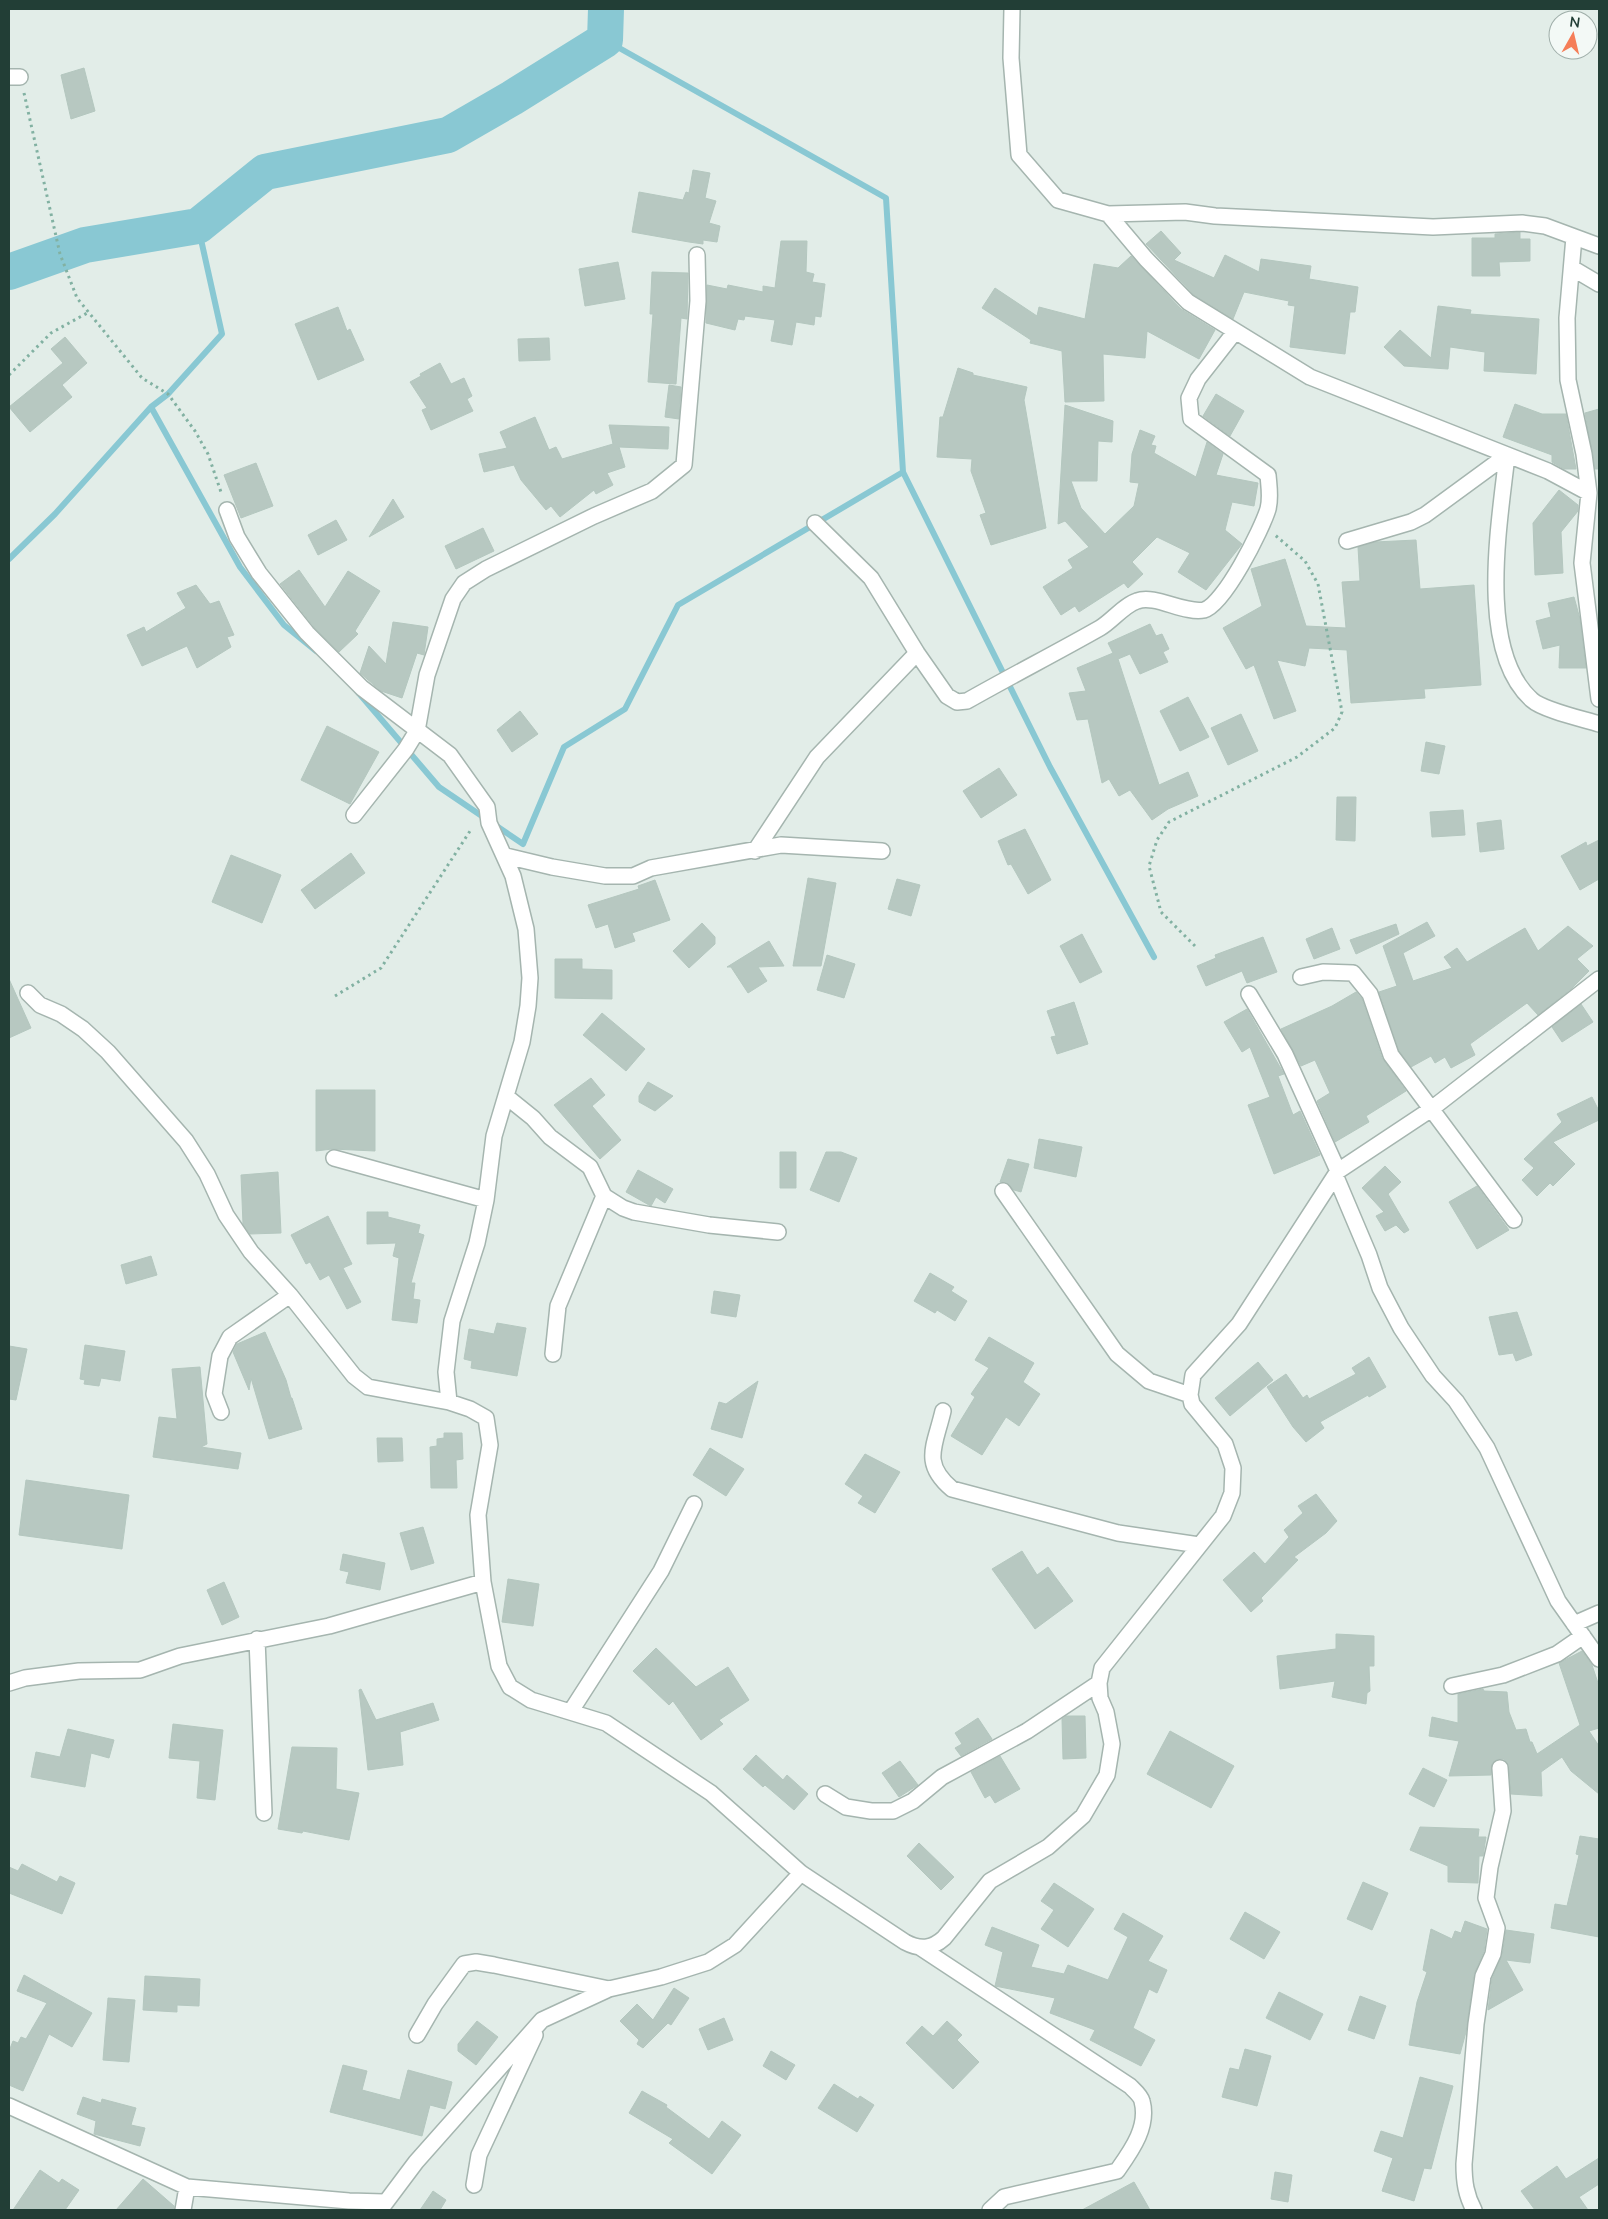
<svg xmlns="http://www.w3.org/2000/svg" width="1608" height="2219" viewBox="0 0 1608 2219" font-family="Mulish,sans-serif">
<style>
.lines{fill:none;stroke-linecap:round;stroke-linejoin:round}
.stream{stroke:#89c8d3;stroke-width:6}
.river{stroke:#89c8d3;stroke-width:36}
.building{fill:#b7c8c1;stroke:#b4c7bf}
.minor-casing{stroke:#a5b5af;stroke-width:18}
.path{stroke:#82b1a2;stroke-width:3;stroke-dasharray:2.5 4;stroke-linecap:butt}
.minor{stroke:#fff;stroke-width:15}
</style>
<rect width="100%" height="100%" fill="#e2ede8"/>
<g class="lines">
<!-- stream -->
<path class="stream" d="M605,40L886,198L903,472L1050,767L1154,957
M151,407L240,567L284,625L316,651
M9,559L55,514L151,407L168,394L222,334L198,226
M357,691L439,787L523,844L564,747L625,709L678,605L903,472"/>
<!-- river -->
<path class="river" d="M9,272L85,245L198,226L265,172L448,135L512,98L605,40L606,9"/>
</g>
<!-- building -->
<path class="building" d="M84,68L95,111L71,119L61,75Z
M693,170L710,173L705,198L716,201L709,223L720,226L717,242L703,240V244L689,242L632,232L639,192L683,200L686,192L689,193Z
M1161,231L1181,253L1174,260L1214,278L1225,255L1259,272L1261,259L1311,266L1309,279L1358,287L1355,312H1350L1345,354L1290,347L1295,306L1288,305L1289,301L1244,292L1233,319L1194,295L1146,244Z
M1520,232V239H1530V261L1499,262L1500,276H1472V238H1495V234Z
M781,241H807L806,272L814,274L812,282L825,284L821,317L815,316L814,325L796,322L792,345L771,341L775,320L745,316L744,320L738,319L735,330L706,323L707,285L727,289L728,285L763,292V286L775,288Z
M1131,256L1181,309L1215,330L1199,359L1147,331L1145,358L1103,354L1104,401L1065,402L1062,351L1030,343L1031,340L982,308L995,288L1037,316L1039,307L1085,319L1094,264L1118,268Z
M618,262L625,299L585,306L579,269Z
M652,272L688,273L687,319L681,318L676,384L648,382L653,314H650Z
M1438,306L1471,310L1470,314L1539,319L1536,374L1484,371L1485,352L1450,347L1448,369L1404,366L1384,347L1400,330L1431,358Z
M338,307L347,331L350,329L364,360L318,380L295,324Z
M65,337L87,363L62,385L72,397L30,432L9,407L63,363L51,349Z
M549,338L550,360L519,361L518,339Z
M440,363L451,384L464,378L472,396L467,399L473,411L431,430L422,410L427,408L410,382L421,376L420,374Z
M958,368L973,373V375L1027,387L1024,400L1046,528L991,545L980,515L986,513L971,471L972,459L937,457L940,417H943Z
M669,385L681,387L679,419L665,417Z
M1216,394L1244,411L1230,436L1203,416Z
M1515,404L1542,414H1566L1576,469H1564L1552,462V455L1503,437Z
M1065,405L1113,421L1112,442L1098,441L1097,481H1071L1081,508L1105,534L1134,506L1139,483L1130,482L1132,454L1140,430L1155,436L1151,445L1156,446L1154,453L1196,477L1207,442L1223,454L1216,475L1258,483L1254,506L1232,502L1225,530L1242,544L1206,590L1178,572L1190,553L1157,537L1132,562L1143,574L1128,588L1124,583L1079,612L1075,606L1061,615L1043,587L1073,568L1068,560L1089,547L1065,521L1058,524Z
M1599,409V469H1595L1585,413Z
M535,417L549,450L556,447L562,459L613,444L609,425L669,427L668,449L619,447L625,467L607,473L613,485L596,494L594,490L560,517L551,506L546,510L521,480L514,465L484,472L479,454L507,448L500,432Z
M256,463L273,506L241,518L224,475Z
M1559,490L1578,505V511L1561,532L1563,573L1535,575L1533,523Z
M393,499L404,517L369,537Z
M336,520L347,540L318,555L308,535Z
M483,528L494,551L456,569L445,546Z
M1416,540L1420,589L1474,585L1481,685L1424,689L1425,698L1351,703L1347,650L1309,648L1305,666L1277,660L1296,711L1274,719L1254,665L1246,669L1223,628L1262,606L1251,569L1285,559L1306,626L1346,628L1342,582L1360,581L1358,547L1375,542Z
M299,570L325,607L348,571L380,591L355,631L358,634L339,652L314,627L280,584Z
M196,585L210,604L219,601L234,635L227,637L231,647L197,668L187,646L142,666L127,635L144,627L146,632L186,608L177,593Z
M1574,597L1580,619L1586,668H1559L1560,645L1543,649L1536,621L1551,617L1548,603Z
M393,622L428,627L424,655L417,653L402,698L381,691L360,673L369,646L386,664Z
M1150,624L1156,636L1162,634L1169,649L1163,652L1168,662L1140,674L1130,654L1118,659L1159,785L1188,772L1198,796L1168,809L1152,820L1130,790L1119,796L1109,779L1102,783L1088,719L1077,720L1069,693L1086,691L1077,668L1113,653L1108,643Z
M1188,697L1209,737L1180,751L1160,711Z
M520,711L538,734L512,752L497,730Z
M1241,714L1258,751L1228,765L1211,728Z
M327,726L379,752L350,804L301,780Z
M1426,742L1445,746L1439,774L1421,771Z
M999,768L1017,795L981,818L963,791Z
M1337,797H1356L1355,841L1336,840Z
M1463,810L1465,835L1432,837L1430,812Z
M1501,820L1504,849L1480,852L1477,823Z
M1025,829L1051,880L1028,894L1011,864L1008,865L998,841Z
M1599,840V879L1580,890L1561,856L1586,842L1587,846Z
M351,853L365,873L315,909L301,890Z
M231,855L281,875L262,923L212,902Z
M808,878L836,883L821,966H793Z
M897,879L920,885L911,916L888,909Z
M655,880L670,920L632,933L635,941L615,948L608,924L596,928L588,905L639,889L638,886Z
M1427,922L1435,936L1403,953L1413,981L1452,968L1444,957L1457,948L1467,962L1525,928L1538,951L1568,926L1593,946L1577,959L1589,971L1571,989L1538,1015L1527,1003L1470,1044L1475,1055L1451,1068L1445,1057L1435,1063L1431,1056L1411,1067L1399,1051L1379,992L1397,986L1383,946Z
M702,923L715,937V944L689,968L673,951Z
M1396,924L1399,934L1356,954L1350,940Z
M1332,928L1340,949L1314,959L1306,939Z
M1082,934L1102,972L1080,983L1060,946Z
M1263,937L1277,972L1247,983L1242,971L1206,986L1197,966L1216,958L1215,955Z
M769,941L784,966L758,967L767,981L748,993L731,967H727Z
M827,955L855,964L844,998L817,990Z
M555,959H582V969L612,970V999L555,998Z
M9,979L31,1028L9,1038Z
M1356,992L1362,999L1382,1058L1406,1091L1366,1116L1369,1122L1335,1142L1317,1101L1330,1093L1315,1060L1301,1066L1281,1029L1332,1006Z
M1074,1002L1088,1044L1057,1054L1051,1037L1056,1036L1047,1011Z
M1581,1004L1593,1022L1562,1042L1552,1027Z
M1247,1009L1284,1074L1278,1076L1293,1115L1300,1111L1320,1155L1274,1174L1248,1105L1270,1097L1250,1047L1242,1052L1224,1022Z
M602,1013L645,1049L626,1071L583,1035Z
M591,1078L605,1095L592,1106L621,1140L600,1159L554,1105Z
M648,1082L673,1096L655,1111L639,1102V1096Z
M316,1090H375V1151L332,1149L316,1151Z
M1592,1097L1599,1111V1120L1553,1142L1575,1164L1553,1186L1550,1183L1537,1196L1522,1180L1534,1168L1524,1159L1562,1122L1557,1114Z
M1039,1139L1082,1147L1076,1177L1034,1168Z
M780,1152H796V1188H780Z
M826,1152H841L857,1158L839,1202L810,1190Z
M1008,1159L1029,1164L1021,1192L1014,1190L1007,1183L1000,1182Z
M1385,1166L1401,1182L1388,1194L1409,1230L1404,1233L1396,1225L1385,1231L1376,1216L1384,1212L1362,1188Z
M638,1170L673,1189L665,1203L656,1197L651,1206L649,1205L626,1192Z
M278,1172L281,1233L250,1234L243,1224L241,1175Z
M1477,1186L1509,1230L1477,1249L1449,1202Z
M367,1212H388V1217L420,1225L418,1233L424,1235L411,1283H415L413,1299L420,1300L417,1323L392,1320L399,1258L393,1256L396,1243L367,1244Z
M328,1216L352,1264L343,1268L361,1302L347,1309L329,1275L320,1280L310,1262L306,1264L291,1235Z
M151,1256L157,1275L126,1284L121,1265Z
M930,1273L954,1287L951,1291L967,1301L955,1321L937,1310L935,1313L914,1301Z
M714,1291L740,1295L736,1317L711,1313Z
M1517,1312L1532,1355L1516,1361L1513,1353L1499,1355L1489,1317Z
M497,1323L526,1328L517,1376L471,1368L472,1361L464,1359L469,1329L494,1334Z
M265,1332L286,1380L291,1398H292L302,1429L269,1439L251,1378L249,1390L233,1352L237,1344Z
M989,1337L1034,1363L1023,1382L1040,1394L1019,1426L1006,1417L982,1455L951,1436L975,1397L971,1394L989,1368L975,1360Z
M85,1345L125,1351L120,1381L101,1378L99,1386L84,1384L85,1380L80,1379Z
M9,1346L27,1349L16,1400L9,1399Z
M1369,1357L1386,1387L1369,1397L1368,1395L1320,1422L1324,1428L1306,1442L1293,1427L1267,1387L1286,1374L1303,1398L1307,1395L1309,1399L1356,1374L1352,1368Z
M1258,1362L1273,1380L1230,1416L1215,1398Z
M200,1367L207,1444L201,1447L241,1453L238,1469L153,1457L159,1417L177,1419L172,1369Z
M758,1381L742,1438L711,1429L719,1402L726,1404Z
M444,1433H462L463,1459L456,1460L457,1488H431L430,1447L437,1446V1439L444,1438Z
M377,1438H402L403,1461L378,1462Z
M710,1448L744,1469L726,1496L693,1475Z
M865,1454L900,1472L875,1513L858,1503L863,1496L845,1484Z
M26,1480L129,1495L122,1549L19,1535Z
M1316,1494L1337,1521L1326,1533L1294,1557L1298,1560L1261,1598L1263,1601L1251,1612L1223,1580L1254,1552L1265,1564L1289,1537L1284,1530L1303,1513L1298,1506Z
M423,1527L434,1563L411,1570L400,1533Z
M1022,1551L1037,1575L1048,1567L1073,1601L1035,1629L992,1569Z
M343,1554L385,1563L380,1590L346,1583L349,1572L340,1570Z
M508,1579L539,1584L533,1626L502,1622Z
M224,1582L239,1617L222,1625L207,1590Z
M1336,1634L1374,1636V1666H1369L1370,1691L1367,1693L1366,1704L1332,1697L1335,1681L1280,1689L1277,1656L1336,1649Z
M656,1648L696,1687L728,1667L749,1700L719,1720L723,1724L701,1740L673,1701L669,1705L633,1671Z
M1582,1651L1592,1665L1599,1686V1728L1589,1731L1599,1746V1794L1571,1771L1562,1757L1541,1772L1542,1796L1511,1794L1509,1767L1504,1759H1499L1492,1763L1491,1775L1449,1776L1459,1741L1429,1736L1432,1717L1458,1723V1694L1483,1689L1484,1691L1507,1692L1509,1712L1516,1730L1526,1729L1530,1742H1532L1537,1754L1580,1725L1559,1663Z
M361,1689L376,1720L433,1703L439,1720L400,1732L403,1765L368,1770L359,1690Z
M1066,1716H1085L1086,1758L1063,1759L1062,1719Z
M978,1718L992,1739L961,1756L955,1748L962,1744L955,1733Z
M173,1724L223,1730L215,1800L197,1798L200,1761L169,1758Z
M68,1729L114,1740L109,1758L91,1753L85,1787L31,1777L36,1752L60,1757Z
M1170,1731L1234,1766L1211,1808L1147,1774Z
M292,1747L337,1748L336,1789L359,1793L349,1840L303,1831L302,1833L278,1829Z
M756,1755L783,1780L787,1775L808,1794L794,1810L765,1785L763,1787L743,1769Z
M1000,1756L1020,1789L995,1803L990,1795L985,1798L971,1772Z
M900,1761L918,1785L899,1797L882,1773Z
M1423,1768L1447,1780L1434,1807L1409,1794Z
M1420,1827L1479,1829L1478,1837H1486L1483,1856H1479L1478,1883L1448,1882V1866L1410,1850Z
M1580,1836L1599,1839V1937L1551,1928L1555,1904L1567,1906L1579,1855L1576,1854Z
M919,1843L954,1877L941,1890L907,1856Z
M22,1864L57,1882L60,1876L75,1883L62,1914L9,1893V1867L18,1871Z
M1363,1882L1388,1893L1372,1930L1347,1919Z
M1054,1883L1094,1909L1068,1947L1041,1929L1054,1910L1041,1901Z
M1245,1912L1280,1932L1264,1959L1230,1939Z
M1123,1913L1163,1936L1148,1961L1167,1970L1157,1993L1149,1989L1133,2028L1155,2040L1141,2066L1090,2040L1095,2030L1050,2013L1055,1998L995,1986L1003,1952L985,1945L992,1927L1039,1945L1031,1967L1064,1974L1068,1965L1108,1980L1128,1937L1114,1929Z
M1465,1921L1487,1929L1484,1951L1474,1974L1466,2032L1460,2054L1409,2045L1417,2002L1427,1972L1423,1970L1431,1929L1452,1939L1455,1931L1461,1933Z
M1506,1930L1534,1934L1530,1963L1506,1960L1523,1990L1488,2010L1492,1979L1502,1956Z
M24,1975L92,2013L72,2047L49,2034L23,2091L9,2085V2051L13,2041L18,2043L21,2037L26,2039L47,2003L17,1991Z
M145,1976L200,1979L199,2006L177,2005V2012L143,2010Z
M674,1988L689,1998L671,2025L668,2023L643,2048L637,2044L639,2040L620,2021L637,2004L653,2020Z
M1279,1992L1323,2014L1310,2040L1266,2018Z
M1360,1996L1386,2006L1374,2039L1348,2030Z
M108,1998L135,2000L129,2062L103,2060Z
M724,2018L733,2040L708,2050L699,2029Z
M477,2021L498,2037L476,2065L458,2051V2044Z
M947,2021L962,2035L957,2040L979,2062L953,2089L906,2043L922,2026L933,2036Z
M1245,2049L1271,2056L1257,2106L1222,2097L1230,2068L1239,2070Z
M771,2051L795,2065L786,2080L763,2066Z
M343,2065L367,2071L362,2090L400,2100L408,2070L452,2082L445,2109L430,2105L422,2136L330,2112Z
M1420,2077L1453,2086L1431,2169L1424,2168L1414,2201L1382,2191L1393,2158L1374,2151L1381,2131L1403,2138Z
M834,2084L858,2099L860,2096L874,2105L857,2132L818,2108Z
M642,2091L667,2105L666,2107L709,2139L722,2121L741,2135L712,2174L669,2143L673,2139L629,2113Z
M83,2097L101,2103L102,2099L136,2108L131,2125L145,2128L140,2146L94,2134L96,2121L77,2114Z
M1599,2158V2184L1579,2197L1588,2210H1535L1521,2191L1557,2166L1566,2179Z
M40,2170L59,2183L62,2179L79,2190L65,2210H13Z
M1275,2172L1292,2175L1288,2202L1271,2199Z
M143,2179L174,2206V2210H116Z
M1134,2182L1150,2210H1082Z
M433,2191L446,2200L440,2210H420Z"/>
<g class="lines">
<defs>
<path id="minor" d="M1012,9L1011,58L1019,155L1058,200L1108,214L1185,212L1215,216L1433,227L1522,223L1545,226L1599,246
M9,77H20
M1108,214L1146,259L1188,302L1310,377L1548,471L1589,493
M1574,237L1567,318L1568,380L1584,454L1589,493L1582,563L1599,699
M1572,268L1599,284
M1507,455C1500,521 1476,650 1532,700C1543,710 1583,719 1599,724
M227,510L237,537L259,573L307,633L362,688L450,755L487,807L489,823L513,876L526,929L530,978L528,1006L522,1042L494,1136L486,1200L477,1243L452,1321L446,1372L449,1402
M815,523L871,578L917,653L947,696L957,702L967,701C1011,676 1056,653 1100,628C1112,621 1124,605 1137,601C1155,594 1184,614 1204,610C1224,605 1262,529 1268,509C1271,498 1269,487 1268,475L1191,419L1189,398L1198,379L1234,333
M1347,541L1411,522L1425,515L1507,455
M354,815L406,749L417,731L427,675L453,599L464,583L486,569L594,516L652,491L684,465L698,301L697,255
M755,851L817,757L917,653
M506,856L552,867L605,876H633L651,868L781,845L882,851
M1301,977L1323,972L1353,973L1370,994L1391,1055L1514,1220
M28,993L40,1005L61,1014L83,1029L108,1052L186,1141L207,1174L226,1215L251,1252L290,1295L354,1376L368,1387L449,1402L470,1409L486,1418L490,1445L478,1515L483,1582L499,1666L510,1687L531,1700L606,1723L711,1793L801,1873L905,1942C920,1950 932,1949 944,1938L990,1881L1048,1847L1083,1816L1107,1775L1112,1744L1106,1712L1100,1698L1099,1683L1102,1668L1223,1516L1232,1493L1233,1468L1225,1444L1192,1404L1190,1395L1193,1375L1239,1324L1338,1171L1430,1110L1599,979
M1249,994L1285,1054L1338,1171
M507,1097L533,1118L550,1137L590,1167L604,1196L558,1306L553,1354
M334,1158L486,1200
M1336,1177L1369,1255L1380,1288L1401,1328L1433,1376L1456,1401L1487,1448L1558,1601L1599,1659
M1003,1191L1117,1354L1149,1381L1190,1395
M604,1196L623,1208L634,1212L709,1225L778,1232
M943,1411C935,1446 921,1463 952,1489L1118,1533L1199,1545
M221,1412L214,1394L220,1356L230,1337L290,1295
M1574,1624L1599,1613
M257,1639L264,1813
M9,1683L25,1678L79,1671L140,1670L180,1656L329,1626L483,1582
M1452,1686L1503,1675L1557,1654L1583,1636
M571,1711L661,1571L694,1504
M825,1794L846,1807L871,1811H893L913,1801L942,1777L1027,1731L1099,1683
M921,1948L1130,2086C1134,2090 1141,2096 1142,2101C1149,2127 1131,2151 1117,2171L1004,2197L990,2210
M417,2035L435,2004L464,1964L476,1962L494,1965L609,1989
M9,2106L187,2187L349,2201L384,2202
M474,2185L479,2155L535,2035
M183,2210L187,2187
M380,2210L416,2162L542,2020L609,1989L661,1977L708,1962L735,1945L801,1873
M1474,2210C1466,2195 1464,2182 1464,2164L1476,2024L1483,1976L1493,1954L1497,1928L1486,1898L1490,1867L1503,1811L1500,1768"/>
</defs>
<!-- minor casing -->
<use href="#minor" class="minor-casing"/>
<!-- path -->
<path class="path" d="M24,93L60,254L77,298L142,378L168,394L195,431L208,454L222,495
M9,375L51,333L89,312
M1195,946L1161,912L1149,866L1157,840L1169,822L1297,757L1335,728L1342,712L1318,584L1305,561L1275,535
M335,996L381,968L472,828"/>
<!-- minor -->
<use href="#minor" class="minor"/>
</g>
<!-- border -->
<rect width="1608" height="2219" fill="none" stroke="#223e36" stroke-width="20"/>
<!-- north arrow -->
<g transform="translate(1573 35) rotate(8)"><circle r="24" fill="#f3f9f6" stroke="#9faea9"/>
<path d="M0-4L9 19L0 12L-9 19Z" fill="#f57e58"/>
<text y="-8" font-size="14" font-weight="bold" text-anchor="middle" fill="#223e36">N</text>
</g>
</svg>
